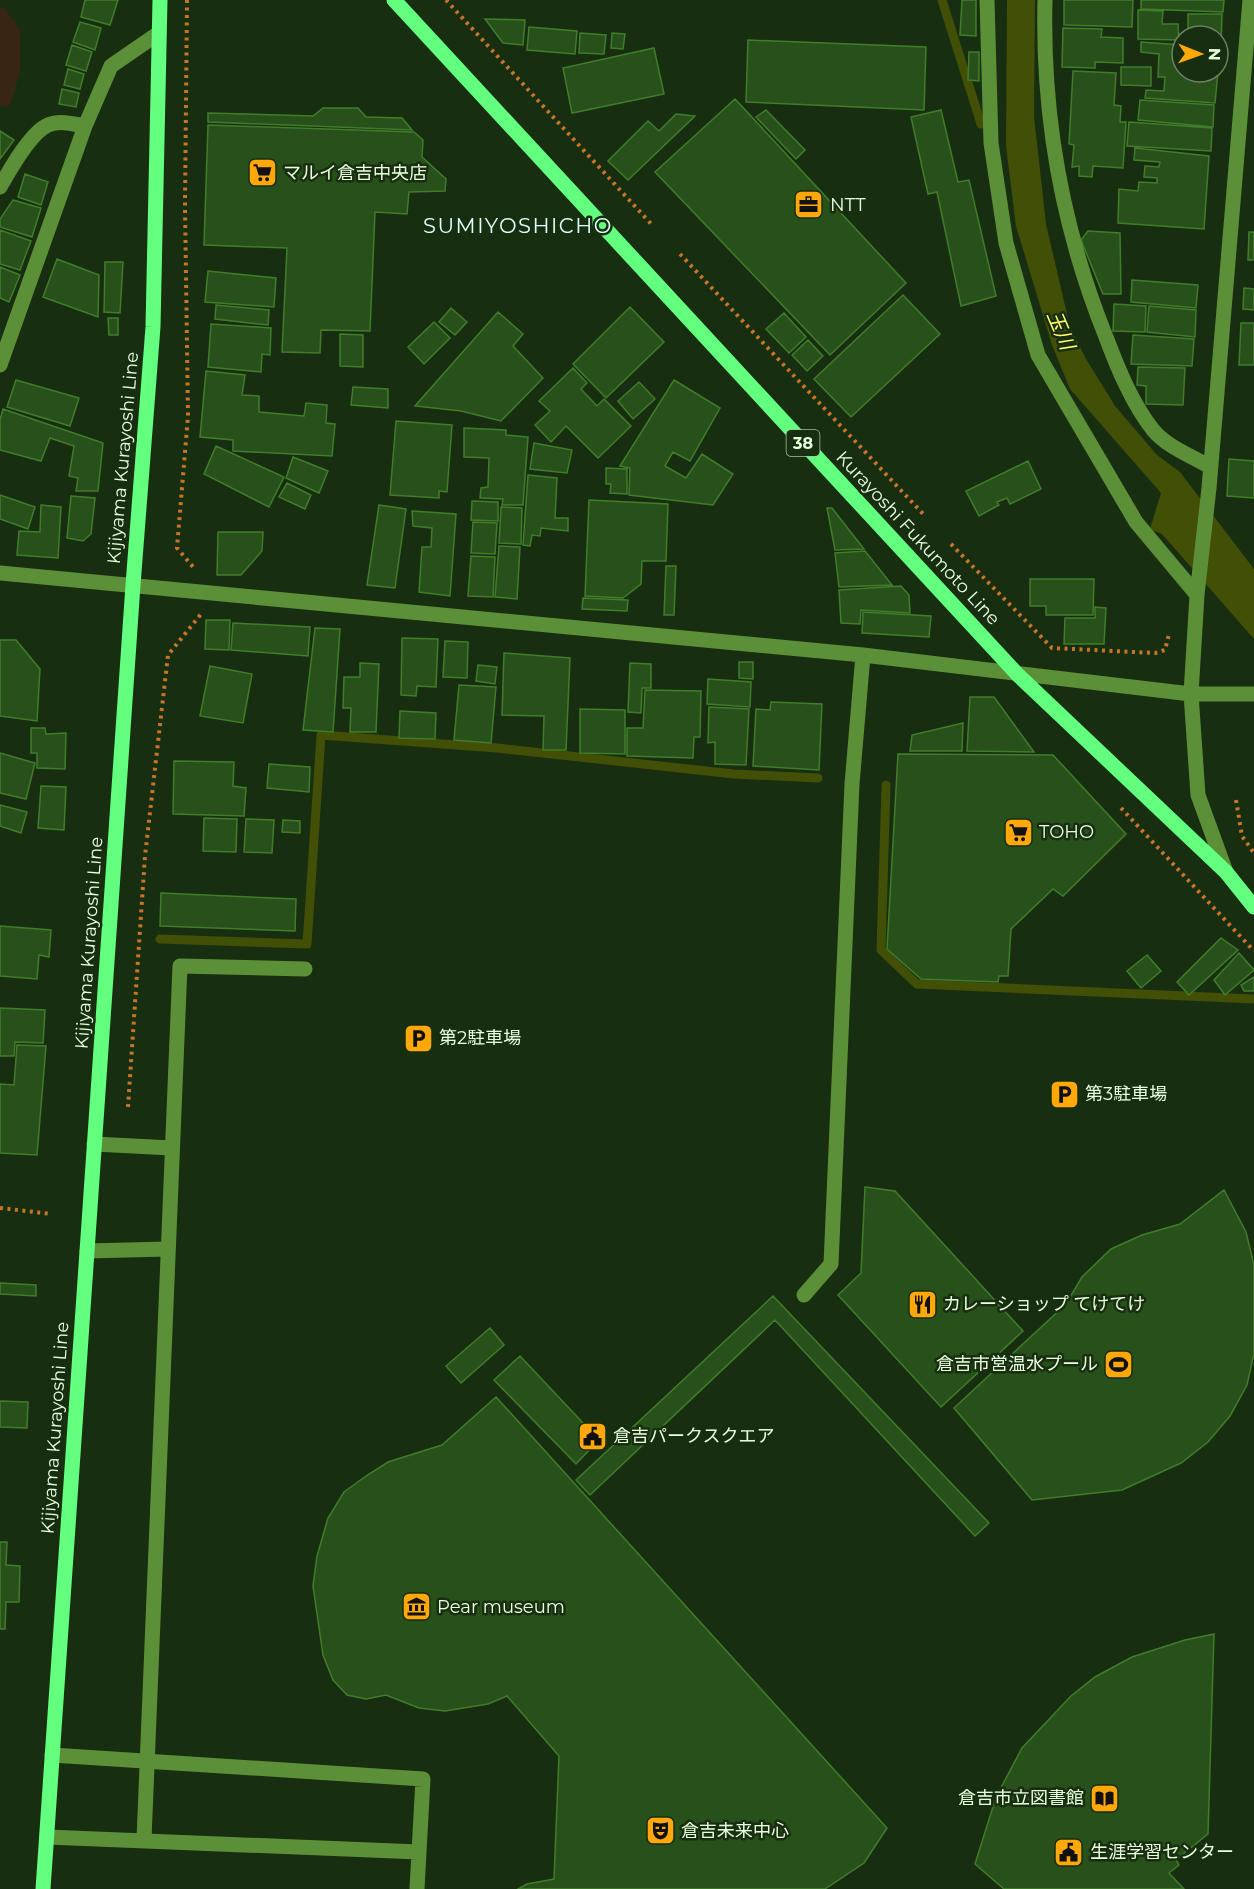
<svg xmlns="http://www.w3.org/2000/svg" width="1254" height="1889" viewBox="0 0 1254 1889" font-family="Montserrat,'Noto Sans JP',sans-serif">
<style>
.green{fill:#382612}
.water{fill:#424f07}
.lines{fill:none;stroke-linecap:round;stroke-linejoin:round}
.stream{stroke:#424f07;stroke-width:9}
.building{fill:#28501b;stroke:#407d2b;stroke-width:1.5}
.path{stroke:#c77528;stroke-width:4;stroke-dasharray:3 4.5;stroke-linecap:butt}
.minor{stroke:#5c9038;stroke-width:15}
.major{stroke:#63ff7e;stroke-width:15}
.labels{text-anchor:middle;dominant-baseline:central;stroke-width:5;stroke-linejoin:round;paint-order:stroke}
.shield{fill:#182e10;stroke:#aac09f;stroke-width:1.5}
.shield-label{font-size:16px;font-weight:bold;fill:#e8ffdc}
.poi-label{font-size:18px;fill:#e8ffdc;stroke:#182e10;text-anchor:start}
.street-label{font-size:18px;fill:#e8ffdc;stroke:#182e10}
.water-label{font-size:20px;font-style:italic;fill:#feff6a;stroke:#182e10}
.quarter-label{font-size:21px;letter-spacing:1.5px;fill:#defffc;stroke:#182e10}
</style>
<rect width="100%" height="100%" fill="#182e10"/>
<!-- green -->
<path class="green" d="M3,7L20,29V72L10,105L0,107V8Z"/>
<!-- water -->
<path class="water" d="M1007,0H1035L1034,117L1046,224L1070,327L1086,359L1115,406L1157,455L1180,472L1254,569V639L1162,534L1150,529L1161,493L1070,389L1052,345L1016,226L1006,146Z"/>
<g class="lines">
<!-- stream -->
<path class="stream" d="M942,0L981,124
M886,785L881,950L917,984L1254,999
M160,939L307,944L321,735L497,748L734,774L818,778"/>
</g>
<!-- building -->
<path class="building" d="M85,0H118L110,25L81,17Z
M962,0H976V36L960,35Z
M1064,0H1133L1132,27L1064,25Z
M1141,0H1224L1223,12L1141,9Z
M1138,10L1163,11L1162,24H1178L1179,40L1138,39Z
M1188,14H1222L1221,45H1218V36H1188Z
M485,19L525,20L523,45L503,43Z
M80,22L101,28L95,50L73,42Z
M529,27L577,31L575,54L527,50Z
M1063,28L1102,29L1101,37L1123,38V63L1095,62V68L1062,67Z
M580,33L606,35L604,54L579,53Z
M612,33L625,34L623,49L611,48Z
M748,40L926,47L924,110L746,102Z
M1141,42L1182,45V72H1218L1215,103L1145,98L1146,90L1164,91L1165,77H1158L1159,54L1141,52Z
M72,45L92,52L86,71L66,65Z
M654,48L664,94L572,113L563,68Z
M969,52H979V81L968,80Z
M1121,67H1151V86L1121,85Z
M68,69L84,74L80,89L64,85Z
M1073,71L1116,73L1114,105L1121,106L1120,122H1126L1123,168L1093,166L1092,177L1079,176V166L1072,167L1074,145L1069,144Z
M62,89L79,93L76,107L59,104Z
M735,99L906,283L830,355L655,172Z
M1140,100L1214,105L1213,127L1138,120Z
M323,108H358L366,117L402,118L412,130L208,122V113L313,116Z
M766,110L805,150L796,159L756,117Z
M941,110L958,182L969,180L996,296L961,306L937,192L928,194L911,117Z
M676,114L695,116L628,180L608,161L648,121L659,131Z
M1129,122L1212,128L1211,151L1127,146Z
M208,125L414,132L423,140L422,157L446,179L445,191L409,192L407,214L375,212L370,331L321,330L320,353L282,352L287,248L204,245Z
M0,131L14,140L0,159Z
M1135,148L1209,156L1204,229L1118,223L1119,189L1138,191L1139,182L1157,183V178L1144,177L1145,166L1159,167L1160,162L1134,160Z
M25,174L48,182L41,205L18,197Z
M13,200L41,208L32,237L0,227V219Z
M0,230L31,241L20,270L0,264Z
M1088,231L1120,233L1121,294H1103L1081,240Z
M1249,232H1254V260H1248Z
M57,259L99,275L98,317L43,297Z
M105,262H123L120,313L104,312Z
M0,267L20,275L9,302L0,298Z
M208,271L276,278L274,307L205,302Z
M1132,280L1198,285L1196,308L1131,302Z
M1244,288L1254,289V310L1243,309Z
M903,295L940,334L851,417L814,379Z
M1114,304L1146,306L1145,332L1113,331Z
M216,305L269,310L268,325L215,319Z
M1149,306L1196,310L1195,337L1147,332Z
M630,307L664,342L606,398L573,364Z
M451,308L467,322L455,335L439,322Z
M498,312L523,334L513,346L543,378L501,421L461,411L415,406Z
M784,313L806,337L789,353L766,329Z
M108,318H118V335H109Z
M434,322L450,338L424,364L408,347Z
M1241,323H1254V365H1239Z
M211,324L271,328L270,355L262,354L261,372L208,367Z
M340,334L363,335V367L340,366Z
M1133,335L1194,339L1192,366L1131,364Z
M808,340L823,356L807,371L792,355Z
M1138,367L1185,368L1183,405L1146,404V386L1137,385Z
M573,368L587,383L581,389L597,406L604,399L631,426L598,458L566,426L551,442L535,425L550,411L539,401Z
M206,371L245,375L242,395L259,396V412L304,416L306,403L327,405L326,423L335,424L332,456L233,451V440L200,437Z
M16,380L79,398L70,426L7,407Z
M674,380L720,408L690,461L673,452L665,466L686,478L702,454L733,474L713,505L629,495L630,468L620,466Z
M639,382L655,399L633,419L618,401Z
M353,387L388,389V408L351,405Z
M3,409L103,443L98,491H76L78,478L69,476L74,446L50,438L41,461L0,450V420Z
M396,421L452,425L447,492L439,491V498L390,495Z
M464,428L506,430V435L528,437L523,505H502L503,499L480,498L481,488L488,487L489,458L464,457Z
M534,443L572,450L567,473L530,469Z
M216,446L284,477L269,507L204,474Z
M293,457L328,471L319,493L286,478Z
M1229,459L1254,461V498L1227,496Z
M1028,461L1041,489L1010,504L1007,498L997,502L999,505L979,516L966,491Z
M606,468L627,469V494L610,493L611,484H606Z
M528,475L557,478L555,518H568V531L541,528L540,536L532,535L530,546L523,545Z
M287,483L311,495L305,509L279,497Z
M0,495L35,507L28,529L0,519Z
M71,496L95,498L91,534L83,541L67,538Z
M589,500L668,504L666,561H642L641,584L623,598L585,596Z
M472,501L498,502V521L471,520Z
M41,505L61,507L58,558L17,555L19,531L40,532Z
M379,505L406,509L395,588L367,585Z
M501,507L522,508L521,544L499,543Z
M827,508H832L864,549L835,550Z
M412,511L456,514L450,596L419,592L422,547H431L432,528L413,526Z
M473,522L497,523L495,554L471,553Z
M218,532H263L262,551L241,575H217Z
M499,546L520,547L517,599L495,597Z
M865,551L892,585L839,587L835,553Z
M471,556L495,557L493,597L468,596Z
M666,566H676L674,615H664Z
M1030,579H1094L1093,615H1046V606H1030Z
M901,586L909,595L910,613L861,610L860,624L841,623L839,590Z
M583,598L628,600L627,611L582,609Z
M1095,607L1106,608L1104,644H1064L1065,618H1095Z
M863,612L931,616L929,637L862,633Z
M206,620H230L229,650L205,649Z
M233,623L310,627L308,656L231,650Z
M315,628L340,629L333,732L303,730Z
M402,638L438,639L436,687L417,686L416,696L401,695Z
M0,640H16L40,669L37,721L0,716Z
M445,641L468,642L467,678L443,677Z
M504,653L570,658L566,750H543L544,716L502,715Z
M739,662H753V679L739,678Z
M360,663L379,664L376,732H350L351,708H343L344,677H360Z
M630,663L651,664V688H642L641,713L628,712Z
M478,665L497,667L495,684L476,681Z
M210,666L252,674L243,723L200,716Z
M708,679L751,682L750,707L707,704Z
M459,685L496,687L491,743L454,740Z
M645,690L701,691L700,737H694L693,758L627,756V728H643Z
M970,697H994L1034,752L967,751Z
M771,702L822,704L819,770L753,766L756,709L770,710Z
M709,707L749,709L746,765L715,764V742L708,743Z
M580,709L625,710V754L580,753Z
M400,711L436,713L435,739L399,738Z
M963,723L962,751H910L912,735Z
M31,728H45L46,734L66,733L65,769L37,768V753H31Z
M0,753L35,763L26,799L0,793Z
M898,754L1053,755L1126,834L1063,896L1053,889L1011,929L1008,976H999L998,982L921,979L887,949Z
M174,761L234,762L233,786L246,788L244,816L173,814Z
M269,764L310,767L309,792L267,788Z
M41,786L66,787L64,830L38,828Z
M0,805L27,812L21,833L0,826Z
M204,818L237,819L236,852L203,851Z
M246,819L274,820L272,853L244,852Z
M283,820L300,821V833L282,832Z
M161,893L296,899L295,931L160,926Z
M0,926L51,930L49,957L39,955L37,979L0,976Z
M1221,938L1238,950L1189,995L1177,982Z
M1239,953L1254,970L1225,995L1214,980Z
M1147,955L1161,971L1141,988L1127,971Z
M1254,977V991H1244L1241,985Z
M0,1008L45,1010L43,1043L15,1042L14,1056H0Z
M17,1045L46,1046L37,1155L0,1153V1084L14,1085Z
M865,1187L895,1191L1023,1331L941,1407L838,1295L861,1273Z
M1224,1190L1246,1232L1254,1265V1353L1247,1385L1230,1416L1208,1442L1181,1463L1122,1490L1032,1500L954,1408L1066,1304L1082,1277L1111,1249L1142,1235L1180,1224Z
M0,1283L36,1285V1296L0,1294Z
M773,1296L989,1523L975,1536L775,1320L590,1495L576,1480Z
M490,1328L504,1345L461,1383L446,1366Z
M520,1356L599,1440L576,1464L494,1380Z
M496,1397L887,1828L864,1863L825,1889H518L527,1884L554,1879L559,1756L507,1696L488,1704L445,1711L419,1708L386,1695L366,1699L347,1695L333,1680L323,1655L313,1586L317,1556L328,1518L344,1492L366,1476L388,1462L442,1445Z
M0,1401L28,1402L27,1428L0,1427Z
M0,1542H7L6,1565L20,1566L19,1602H6L5,1629H0Z
M1214,1634L1208,1834L1176,1860L1179,1865L1169,1873L1184,1889H1004L975,1864L996,1797L1022,1748L1071,1696L1095,1677L1132,1657L1185,1640Z"/>
<g class="lines">
<!-- path -->
<path class="path" d="M187,0L185,205L188,416L177,548L194,568
M446,0L653,226
M680,254L925,516
M951,544L1052,648L1155,653L1165,650L1169,634
M1236,800L1242,836L1254,853
M1121,808L1254,951
M128,1107L145,856L168,655L201,614
M0,1208L52,1214"/>
<!-- minor -->
<path class="minor" d="M987,0L991,143L1006,243L1038,355L1136,522L1197,595
M1045,0C1042,117 1062,228 1106,337C1118,369 1132,403 1153,430C1167,447 1192,456 1210,467
M0,187C9,171 31,132 48,125C60,120 74,124 85,126
M0,365L85,126L111,66L159,33
M0,573L863,655L1191,694H1254
M1226,872L1198,795L1191,694L1197,595L1209,488L1250,0
M94,1144L172,1148
M87,1251L168,1249
M804,1295L831,1264L852,784L863,655
M52,1755L423,1779L417,1889
M47,1837L419,1852
M144,1839L180,966L305,969"/>
<!-- major -->
<path class="major" d="M394,0L1018,675L1226,872L1254,907
M43,1889L133,585L153,327L160,0"/>
</g>
<!-- icons -->
<defs>
<symbol id="supermarket-square" viewBox="-11 -11 22 22"><rect x="-9" y="-9" width="18" height="18" rx="4" fill="#ffa808" stroke="#182e10"/><path d="M-6-5.5h2.5l.6 2H6L4.5 2H-2.5L-4.4-4H-6ZM-1.5 3.2a1.3 1.3 0 1 0 .1 0ZM3 3.2a1.3 1.3 0 1 0 .1 0Z" fill="#111"/></symbol>
<symbol id="office-square" viewBox="-11 -11 22 22"><rect x="-9" y="-9" width="18" height="18" rx="4" fill="#ffa808" stroke="#182e10"/><path d="M-6-3h4V-5.5h4V-3h4V5H-6ZM-1-4.5V-3h2v-1.5ZM-6 0V1H6V0Z" fill="#111"/></symbol>
<symbol id="parking-square" viewBox="-11 -11 22 22"><rect x="-9" y="-9" width="18" height="18" rx="4" fill="#ffa808" stroke="#182e10"/><path d="M-3.5-5.5H1a3.5 3.5 0 0 1 0 7H-1V5.5H-3.5ZM-1-3.4V-.6H.8a1.4 1.4 0 0 0 0-2.8Z" fill="#111"/></symbol>
<symbol id="restaurant-square" viewBox="-11 -11 22 22"><rect x="-9" y="-9" width="18" height="18" rx="4" fill="#ffa808" stroke="#182e10"/><path d="M-5-6h1v4h1v-4h1v4h1v-4h1v5L-1.5 .5V6h-2V.5L-5-1ZM5-6V6H3V1.5H1.5Q1.5-4 5-6Z" fill="#111"/></symbol>
<symbol id="stadium-square" viewBox="-11 -11 22 22"><rect x="-9" y="-9" width="18" height="18" rx="4" fill="#ffa808" stroke="#182e10"/><path d="M0-5a6.5 5 0 1 0 0 10a6.5 5 0 1 0 0-10ZM-3.5-1.8h7v3.6h-7Z" fill="#111"/></symbol>
<symbol id="civic-square" viewBox="-11 -11 22 22"><rect x="-9" y="-9" width="18" height="18" rx="4" fill="#ffa808" stroke="#182e10"/><path d="M-.6-6.5H3V-4.5H.6V-3L4-1V1h2V6H-6V1h2V-1L-.6-3ZM-1.2 2.5V6h2.4V2.5Z" fill="#111"/></symbol>
<symbol id="museum-square" viewBox="-11 -11 22 22"><rect x="-9" y="-9" width="18" height="18" rx="4" fill="#ffa808" stroke="#182e10"/><path d="M0-6L6-3V-2H-6V-3ZM-5-1h2V3h-2ZM-1-1h2V3h-2ZM3-1h2V3H3ZM-6 4H6V6H-6Z" fill="#111"/></symbol>
<symbol id="library-square" viewBox="-11 -11 22 22"><rect x="-9" y="-9" width="18" height="18" rx="4" fill="#ffa808" stroke="#182e10"/><path d="M-6-4Q-3-5.5-.7-3.5V5Q-3 3-6 4ZM6-4Q3-5.5 .7-3.5V5Q3 3 6 4Z" fill="#111"/></symbol>
<symbol id="theatre-square" viewBox="-11 -11 22 22"><rect x="-9" y="-9" width="18" height="18" rx="4" fill="#ffa808" stroke="#182e10"/><path d="M-5-5.5Q0-4 5-5.5V0Q5 5 0 6Q-5 5-5 0ZM-3.3-2.5H-1v1.5H-3.3ZM1-2.5H3.3v1.5H1ZM-2.8 1Q0 5.5 2.8 1Z" fill="#111"/></symbol>
</defs>
<g fill-rule="evenodd">
<use href="#supermarket-square" x="246" y="156" width="33" height="33"/>
<use href="#office-square" x="792" y="188" width="33" height="33"/>
<use href="#supermarket-square" x="1002" y="816" width="33" height="33"/>
<use href="#parking-square" x="402" y="1022" width="33" height="33"/>
<use href="#parking-square" x="1048" y="1078" width="33" height="33"/>
<use href="#restaurant-square" x="906" y="1288" width="33" height="33"/>
<use href="#stadium-square" x="1102" y="1348" width="33" height="33"/>
<use href="#civic-square" x="576" y="1420" width="33" height="33"/>
<use href="#museum-square" x="400" y="1590" width="33" height="33"/>
<use href="#library-square" x="1088" y="1782" width="33" height="33"/>
<use href="#theatre-square" x="644" y="1814" width="33" height="33"/>
<use href="#civic-square" x="1052" y="1836" width="33" height="33"/>
</g>
<g class="labels">
<!-- shield labels -->
<rect class="shield" x="786.5" y="430" width="33" height="26" rx="4.5"/>
<g class="shield-label">
<text x="803" y="443">38</text>
</g>
<!-- poi labels -->
<g class="poi-label">
<text x="283" y="173">マルイ倉吉中央店</text>
<text x="830" y="205">NTT</text>
<text x="1039" y="832">TOHO</text>
<text x="439" y="1038">第2駐車場</text>
<text x="1085" y="1094">第3駐車場</text>
<text x="943" y="1304">カレーショップ てけてけ</text>
<text x="1098" y="1364" text-anchor="end">倉吉市営温水プール</text>
<text x="613" y="1436">倉吉パークスクエア</text>
<text x="437" y="1607">Pear museum</text>
<text x="1084" y="1798" text-anchor="end">倉吉市立図書館</text>
<text x="681" y="1831">倉吉未来中心</text>
<text x="1090" y="1852">生涯学習センター</text>
</g>
<!-- street labels -->
<g class="street-label">
<text transform="translate(123 458) rotate(-85)">Kijiyama Kurayoshi Line</text>
<text transform="translate(918 538) rotate(47)">Kurayoshi Fukumoto Line</text>
<text transform="translate(89 943) rotate(-86)">Kijiyama Kurayoshi Line</text>
<text transform="translate(55 1428) rotate(-86)">Kijiyama Kurayoshi Line</text>
</g>
<!-- water labels -->
<g class="water-label">
<text transform="translate(1061 330) rotate(67)">玉川</text>
</g>
<!-- quarter labels -->
<g class="quarter-label">
<text x="518" y="225">SUMIYOSHICHO</text>
</g>
</g>
<!-- north arrow -->
<g transform="translate(1200 54) rotate(91)"><circle r="28" fill="#182e10" stroke="#6b8262" stroke-width="1.5"/>
<path d="M0-4.5L10 22L0 15L-10 22Z" fill="#ffa808"/>
<text y="-9" font-size="16" font-weight="bold" text-anchor="middle" fill="#e8ffdc">N</text>
</g>
</svg>
